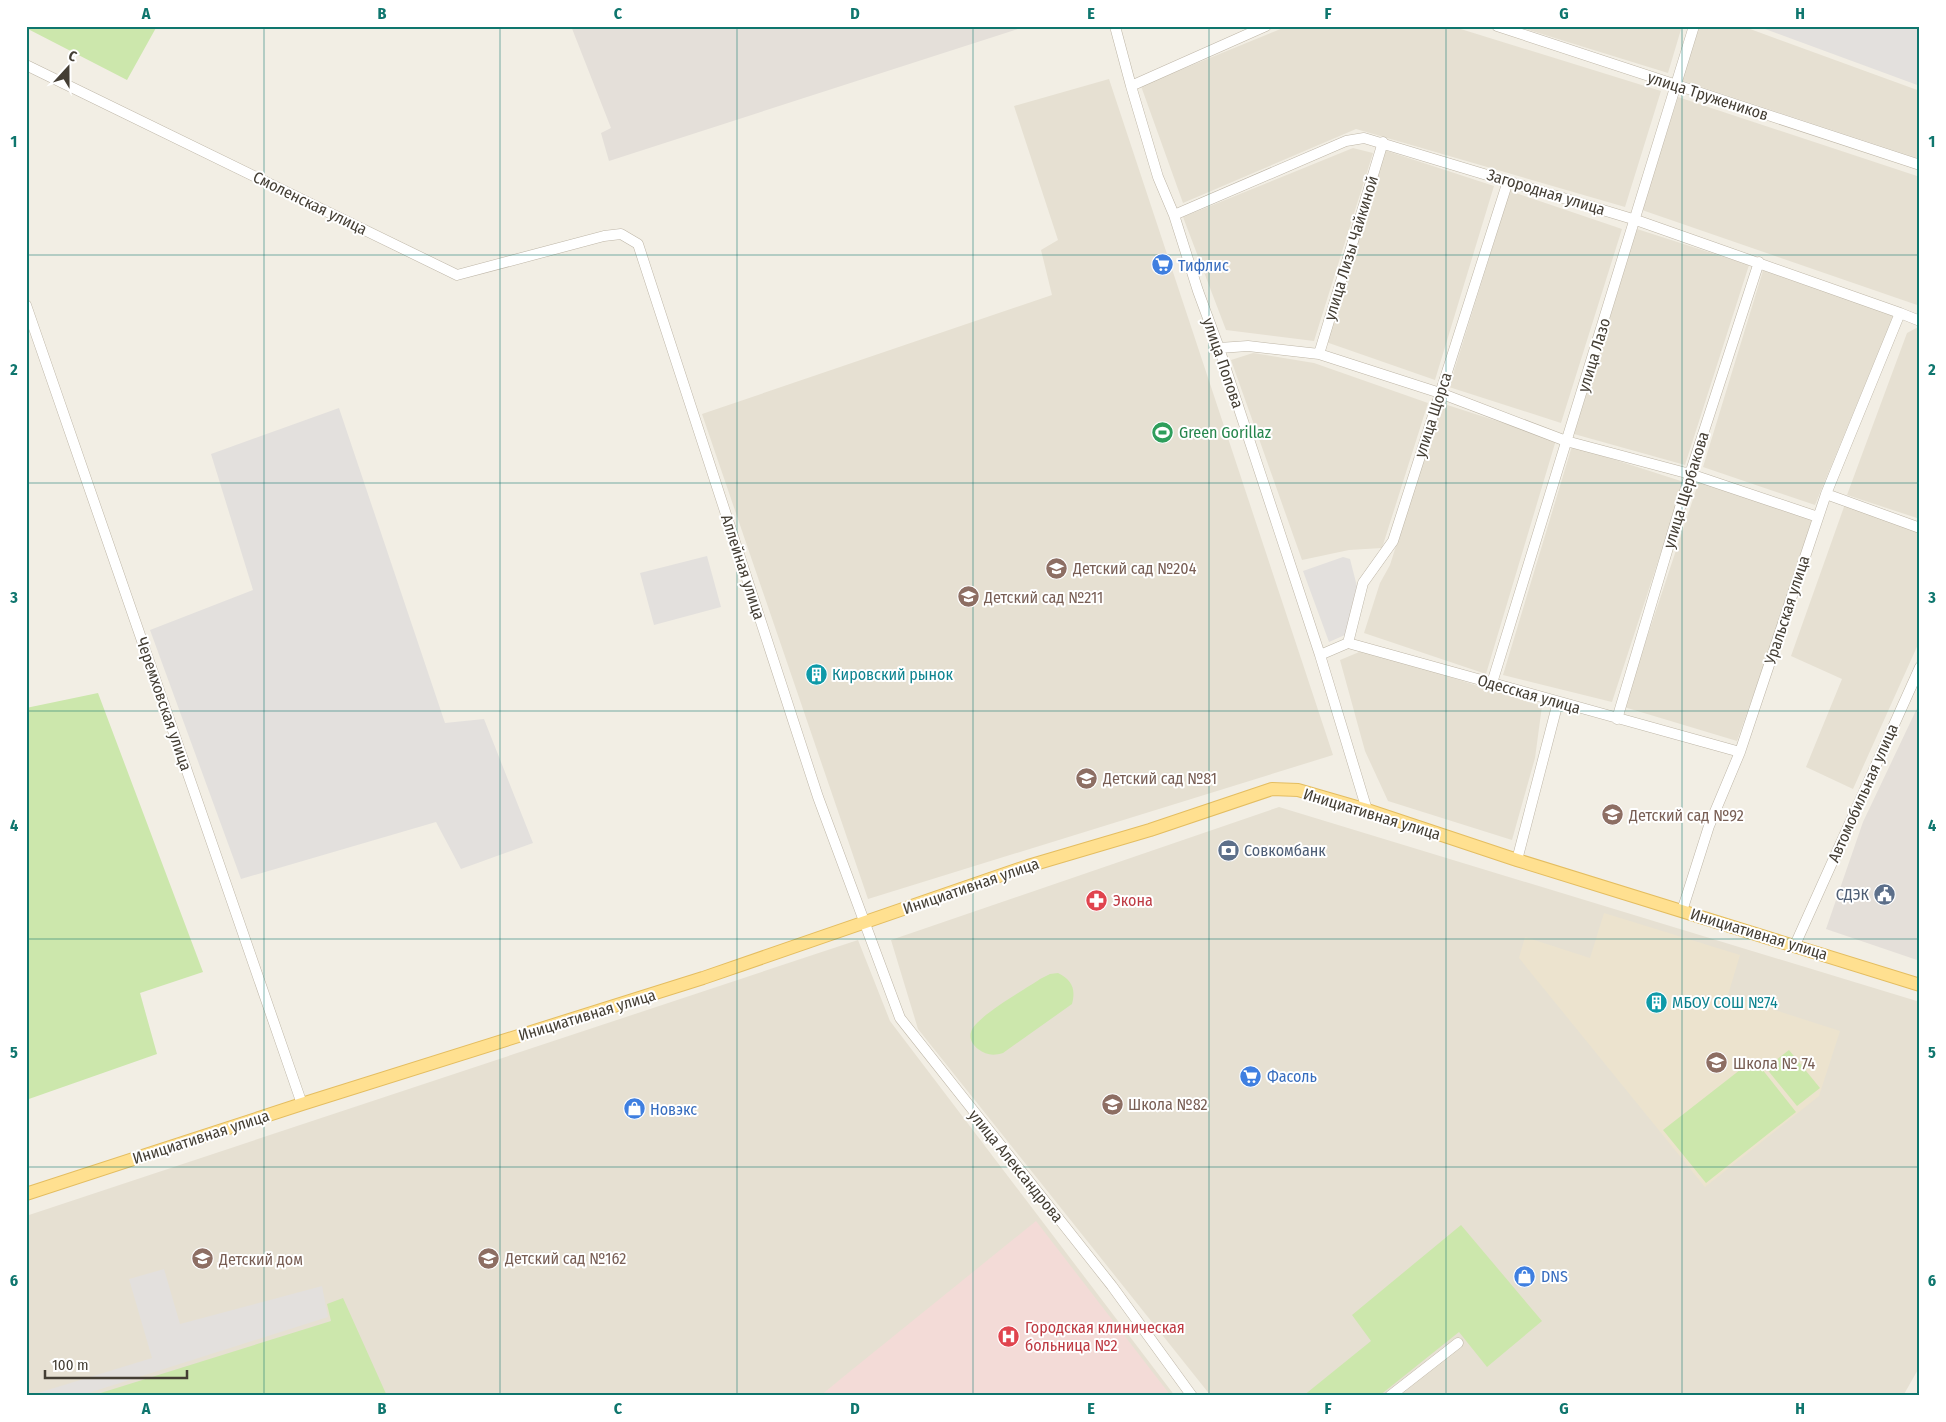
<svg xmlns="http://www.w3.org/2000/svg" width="1946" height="1422" viewBox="0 0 1946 1422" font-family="'Fira Sans Condensed',sans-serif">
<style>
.residential{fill:#e6e0d2}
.industrial{fill:#e4dfd9}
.education{fill:#ece3ce}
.medical{fill:#f3dbd7}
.green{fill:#cce7ac}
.parking{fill:#e3e0dd}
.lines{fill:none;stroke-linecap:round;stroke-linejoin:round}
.minor-casing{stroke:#beb6a7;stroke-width:11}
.major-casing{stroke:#e4bd60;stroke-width:14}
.minor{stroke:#fff;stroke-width:10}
.major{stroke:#ffe090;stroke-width:12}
.grid{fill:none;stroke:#0f766e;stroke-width:1;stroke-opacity:0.55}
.labels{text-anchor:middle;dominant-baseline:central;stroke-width:4;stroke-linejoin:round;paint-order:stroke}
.street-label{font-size:16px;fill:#443e34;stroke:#fff}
.shop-label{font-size:16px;fill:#366cbe;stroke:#fff;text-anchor:start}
.leisure-label{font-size:16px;fill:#27864d;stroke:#fff;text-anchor:start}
.education-label{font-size:16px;fill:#785e54;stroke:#fff;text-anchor:start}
.culture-label{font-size:16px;fill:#0d838f;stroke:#fff;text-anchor:start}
.service-label{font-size:16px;fill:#4e5e75;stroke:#fff;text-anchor:start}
.health-label{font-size:16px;fill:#be3a42;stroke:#fff;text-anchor:start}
.neatline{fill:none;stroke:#0f766e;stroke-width:2}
.grid-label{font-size:16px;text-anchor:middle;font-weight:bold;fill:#0f766e}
</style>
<rect width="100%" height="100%" fill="#f2eee4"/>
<!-- residential -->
<path class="residential" d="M1288,26H1451L1661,91L1625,207L1356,129L1183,203L1141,86Z
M1516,26H1682L1668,73Z
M1698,26H1742L1920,91V159L1680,80Z
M1109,79L1333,755L868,899L702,414L1052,295L1041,250L1058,240L1014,106Z
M1678,97L1920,177V306L1642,210Z
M1353,148L1373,153L1314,341L1226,330L1183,217Z
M1384,150L1494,186L1435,380L1326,342Z
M1510,191L1622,229L1561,423L1449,387Z
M1637,229L1749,265L1685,465L1574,434Z
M1765,264L1895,312L1815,505L1703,467Z
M1920,326V519L1847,495L1907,333Z
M1253,353L1314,363L1428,403L1382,548L1349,550L1302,560L1231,360Z
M1441,403L1556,440L1486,674L1364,633L1380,583L1390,565Z
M1572,446L1684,482L1612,702L1503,675Z
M1699,481L1816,518L1737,741L1624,707Z
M1845,504L1920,532V640L1853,789L1806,767L1842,679L1791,656Z
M1364,650L1542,706L1535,758L1512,840L1388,801L1365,751L1340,660Z
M1279,807L1920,1002V1366L1903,1396H1211L918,1029L891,940Z
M858,940L890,1021L1175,1396H26V1216Z"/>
<!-- industrial -->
<path class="industrial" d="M571,26H1027L609,161L601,133L611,128Z
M1920,702V961L1826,929L1863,822Z"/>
<!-- education -->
<path class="education" d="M1604,913L1740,955L1728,995L1840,1031L1819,1096L1705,1187L1519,958L1525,937L1590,958Z"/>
<!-- medical -->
<path class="medical" d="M1036,1221L1171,1396H820L848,1373Z"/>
<!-- green -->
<path class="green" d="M26,26H157L127,80L26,28Z
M98,693L203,972L140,993L157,1054L26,1100V708Z
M1058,973C1072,980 1076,989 1072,1004L1003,1053C993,1056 986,1055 978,1049C973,1045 969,1039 971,1032C975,1017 1026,989 1040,979L1050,974Z
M1789,1050L1820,1088L1797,1106L1766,1068Z
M1754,1059L1796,1112L1706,1183L1663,1130Z
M1461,1225L1542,1321L1487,1367L1459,1332L1379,1396H1303L1371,1341L1352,1315Z
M343,1298L387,1396H91L331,1321L327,1304Z"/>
<!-- parking -->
<path class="parking" d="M1757,26H1920V86Z
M339,408L445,723L484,719L533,843L461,869L436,822L241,879L150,630L253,590L211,454Z
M707,556L721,607L654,625L640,573Z
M1343,557L1350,559L1362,606L1356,630L1329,642L1303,571Z
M164,1269L180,1324L322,1286L328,1317L79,1396H28L152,1358L129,1279Z"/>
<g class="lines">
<defs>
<path id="minor" d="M1497,26L1920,165
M1116,30L1131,86L1158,177L1174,215L1198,291L1219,348L1320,655L1367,810
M26,65L457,275L604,236L621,234L638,244L818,797L900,1018L1112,1286L1192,1396
M1131,86L1266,26
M1174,215L1346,141L1364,138L1636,220L1900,313L1920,321
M26,305L302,1104
M1219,348L1248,346L1319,354L1440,393L1566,441L1690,474L1818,517
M1319,354L1383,142
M1826,494L1920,528
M1348,643L1363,583L1393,541L1508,181
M1320,655L1348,643L1740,752
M1492,683L1694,26
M1617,719L1690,474L1759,262
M1517,860L1558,702
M1682,911L1709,826L1740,752L1826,494L1900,313
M1795,945L1920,667
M1390,1396L1458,1343"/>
<path id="major" d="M26,1194L302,1104L703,978L1028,866L1150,830L1272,789L1298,790L1367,810L1517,860L1920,985"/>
</defs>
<!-- minor casing -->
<use href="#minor" class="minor-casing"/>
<!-- major casing -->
<use href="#major" class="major-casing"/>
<!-- minor -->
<use href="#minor" class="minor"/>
<!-- major -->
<use href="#major" class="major"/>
</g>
<!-- grid -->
<path class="grid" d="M264,26V1396M500,26V1396M737,26V1396M973,26V1396M1209,26V1396M1446,26V1396M1682,26V1396M26,255H1920M26,483H1920M26,711H1920M26,939H1920M26,1167H1920"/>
<!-- icons -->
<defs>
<symbol id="supermarket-disc" viewBox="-11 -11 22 22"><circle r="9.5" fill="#3f7fe0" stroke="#fff"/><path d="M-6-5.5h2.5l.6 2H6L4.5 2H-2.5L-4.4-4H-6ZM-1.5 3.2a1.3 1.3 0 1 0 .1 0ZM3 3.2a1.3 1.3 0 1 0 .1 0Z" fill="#fff"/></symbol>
<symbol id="stadium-disc" viewBox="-11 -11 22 22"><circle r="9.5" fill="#2e9e5b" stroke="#fff"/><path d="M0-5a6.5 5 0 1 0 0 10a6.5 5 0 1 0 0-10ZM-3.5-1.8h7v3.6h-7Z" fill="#fff"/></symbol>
<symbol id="school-disc" viewBox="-11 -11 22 22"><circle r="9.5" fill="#8d6e63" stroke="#fff"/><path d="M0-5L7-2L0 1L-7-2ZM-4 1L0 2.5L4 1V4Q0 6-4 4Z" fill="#fff"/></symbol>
<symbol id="building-disc" viewBox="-11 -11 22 22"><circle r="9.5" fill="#0f9aa8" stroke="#fff"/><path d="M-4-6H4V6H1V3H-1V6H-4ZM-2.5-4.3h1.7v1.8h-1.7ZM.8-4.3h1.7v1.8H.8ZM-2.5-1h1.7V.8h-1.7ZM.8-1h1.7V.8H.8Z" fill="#fff"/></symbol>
<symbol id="bank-disc" viewBox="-11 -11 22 22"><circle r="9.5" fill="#5c6f8a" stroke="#fff"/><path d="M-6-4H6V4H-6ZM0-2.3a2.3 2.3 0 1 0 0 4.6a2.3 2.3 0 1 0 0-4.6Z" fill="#fff"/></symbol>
<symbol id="civic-disc" viewBox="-11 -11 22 22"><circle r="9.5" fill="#5c6f8a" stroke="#fff"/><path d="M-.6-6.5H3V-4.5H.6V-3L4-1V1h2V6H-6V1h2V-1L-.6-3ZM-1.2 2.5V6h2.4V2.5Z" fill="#fff"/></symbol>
<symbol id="pharmacy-disc" viewBox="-11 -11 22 22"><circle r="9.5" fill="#e0444e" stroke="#fff"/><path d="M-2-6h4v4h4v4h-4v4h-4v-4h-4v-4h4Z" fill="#fff"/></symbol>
<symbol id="shop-disc" viewBox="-11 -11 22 22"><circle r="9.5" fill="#3f7fe0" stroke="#fff"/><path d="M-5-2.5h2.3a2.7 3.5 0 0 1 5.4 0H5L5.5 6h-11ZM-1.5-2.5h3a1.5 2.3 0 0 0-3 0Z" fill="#fff"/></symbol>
<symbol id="hospital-disc" viewBox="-11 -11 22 22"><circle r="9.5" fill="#e0444e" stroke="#fff"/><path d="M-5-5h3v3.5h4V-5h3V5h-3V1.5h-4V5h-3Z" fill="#fff"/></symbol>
</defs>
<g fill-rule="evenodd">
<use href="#supermarket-disc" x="1150" y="252" width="25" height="25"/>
<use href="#stadium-disc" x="1150" y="420" width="25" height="25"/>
<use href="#school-disc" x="1044" y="556" width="25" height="25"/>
<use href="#school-disc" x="956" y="584" width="25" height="25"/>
<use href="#building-disc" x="804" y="662" width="25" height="25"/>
<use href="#school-disc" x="1074" y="766" width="25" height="25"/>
<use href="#school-disc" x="1600" y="802" width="25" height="25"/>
<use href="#bank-disc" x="1216" y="838" width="25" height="25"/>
<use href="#civic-disc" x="1872" y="882" width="25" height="25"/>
<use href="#pharmacy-disc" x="1084" y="888" width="25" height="25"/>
<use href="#building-disc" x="1644" y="990" width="25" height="25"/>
<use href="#school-disc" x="1704" y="1050" width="25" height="25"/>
<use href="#supermarket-disc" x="1238" y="1064" width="25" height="25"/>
<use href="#school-disc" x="1100" y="1092" width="25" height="25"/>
<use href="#shop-disc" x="622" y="1096" width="25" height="25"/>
<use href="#school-disc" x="476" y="1246" width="25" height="25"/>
<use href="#school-disc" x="190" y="1246" width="25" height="25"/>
<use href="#shop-disc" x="1512" y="1264" width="25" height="25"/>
<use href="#hospital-disc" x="996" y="1324" width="25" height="25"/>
</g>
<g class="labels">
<!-- street labels -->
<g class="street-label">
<text transform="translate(1708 96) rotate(18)">улица Тружеников</text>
<text transform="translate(1546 192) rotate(17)">Загородная улица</text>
<text transform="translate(310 203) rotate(26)">Смоленская улица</text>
<text transform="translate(1351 248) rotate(-73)">улица Лизы Чайкиной</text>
<text transform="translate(1594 355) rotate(-73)">улица Лазо</text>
<text transform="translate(1223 363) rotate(71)">улица Попова</text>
<text transform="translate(1433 415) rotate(-72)">улица Щорса</text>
<text transform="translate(1686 490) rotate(-73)">улица Щербакова</text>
<text transform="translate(743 567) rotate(72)">Аллейная улица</text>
<text transform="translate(1787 610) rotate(-72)">Уральская улица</text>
<text transform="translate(1529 694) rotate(16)">Одесская улица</text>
<text transform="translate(164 704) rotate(71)">Черемховская улица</text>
<text transform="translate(1863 793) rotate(-66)">Автомобильная улица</text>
<text transform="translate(1372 814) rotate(17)">Инициативная улица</text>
<text transform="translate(971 886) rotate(-19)">Инициативная улица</text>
<text transform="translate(1759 934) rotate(17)">Инициативная улица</text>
<text transform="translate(587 1015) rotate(-17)">Инициативная улица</text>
<text transform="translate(201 1137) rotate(-18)">Инициативная улица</text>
<text transform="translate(1016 1166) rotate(51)">улица Александрова</text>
</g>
<!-- shop labels -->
<g class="shop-label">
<text x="1178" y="265">Тифлис</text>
<text x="1267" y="1076">Фасоль</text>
<text x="650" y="1109">Новэкс</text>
<text x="1541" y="1276">DNS</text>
</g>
<!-- leisure labels -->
<g class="leisure-label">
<text x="1179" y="432">Green Gorillaz</text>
</g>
<!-- education labels -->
<g class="education-label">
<text x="1073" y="568">Детский сад №204</text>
<text x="984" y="597">Детский сад №211</text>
<text x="1103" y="778">Детский сад №81</text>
<text x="1629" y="815">Детский сад №92</text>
<text x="1733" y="1063">Школа № 74</text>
<text x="1128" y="1104">Школа №82</text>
<text x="505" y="1258">Детский сад №162</text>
<text x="219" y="1259">Детский дом</text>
</g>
<!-- culture labels -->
<g class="culture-label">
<text x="832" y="674">Кировский рынок</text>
<text x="1672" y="1002">МБОУ СОШ №74</text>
</g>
<!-- service labels -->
<g class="service-label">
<text x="1244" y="850">Совкомбанк</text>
<text x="1869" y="894" text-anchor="end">СДЭК</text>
</g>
<!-- health labels -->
<g class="health-label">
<text x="1113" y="900">Экона</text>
<text x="1025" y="1327">Городская клиническая<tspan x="1025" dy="18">больница №2</tspan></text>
</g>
</g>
<!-- border -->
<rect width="1946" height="1422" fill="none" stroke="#ffffff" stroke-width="55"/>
<!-- north arrow -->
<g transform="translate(68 68) rotate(21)" stroke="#ffffff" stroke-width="4" paint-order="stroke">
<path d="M0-4L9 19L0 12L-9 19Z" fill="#443e34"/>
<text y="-8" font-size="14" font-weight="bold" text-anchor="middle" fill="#443e34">С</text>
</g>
<!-- scale -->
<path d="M45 1370v8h142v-8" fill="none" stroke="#443e34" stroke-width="2.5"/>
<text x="52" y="1370" font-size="15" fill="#443e34" stroke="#ffffff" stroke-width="4" paint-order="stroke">100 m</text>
<rect x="28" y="28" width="1890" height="1366" class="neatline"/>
<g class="grid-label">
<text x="146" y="19">A</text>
<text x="382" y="19">B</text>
<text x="618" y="19">C</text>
<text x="855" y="19">D</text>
<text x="1091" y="19">E</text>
<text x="1328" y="19">F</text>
<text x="1564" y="19">G</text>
<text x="1800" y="19">H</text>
<text x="14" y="147">1</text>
<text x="1932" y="147">1</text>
<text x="14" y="375">2</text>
<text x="1932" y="375">2</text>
<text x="14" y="603">3</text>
<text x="1932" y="603">3</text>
<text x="14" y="831">4</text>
<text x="1932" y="831">4</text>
<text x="14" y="1058">5</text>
<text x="1932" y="1058">5</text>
<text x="14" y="1286">6</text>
<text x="1932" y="1286">6</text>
<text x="146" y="1414">A</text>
<text x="382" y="1414">B</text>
<text x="618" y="1414">C</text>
<text x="855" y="1414">D</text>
<text x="1091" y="1414">E</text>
<text x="1328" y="1414">F</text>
<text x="1564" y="1414">G</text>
<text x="1800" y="1414">H</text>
</g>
</svg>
